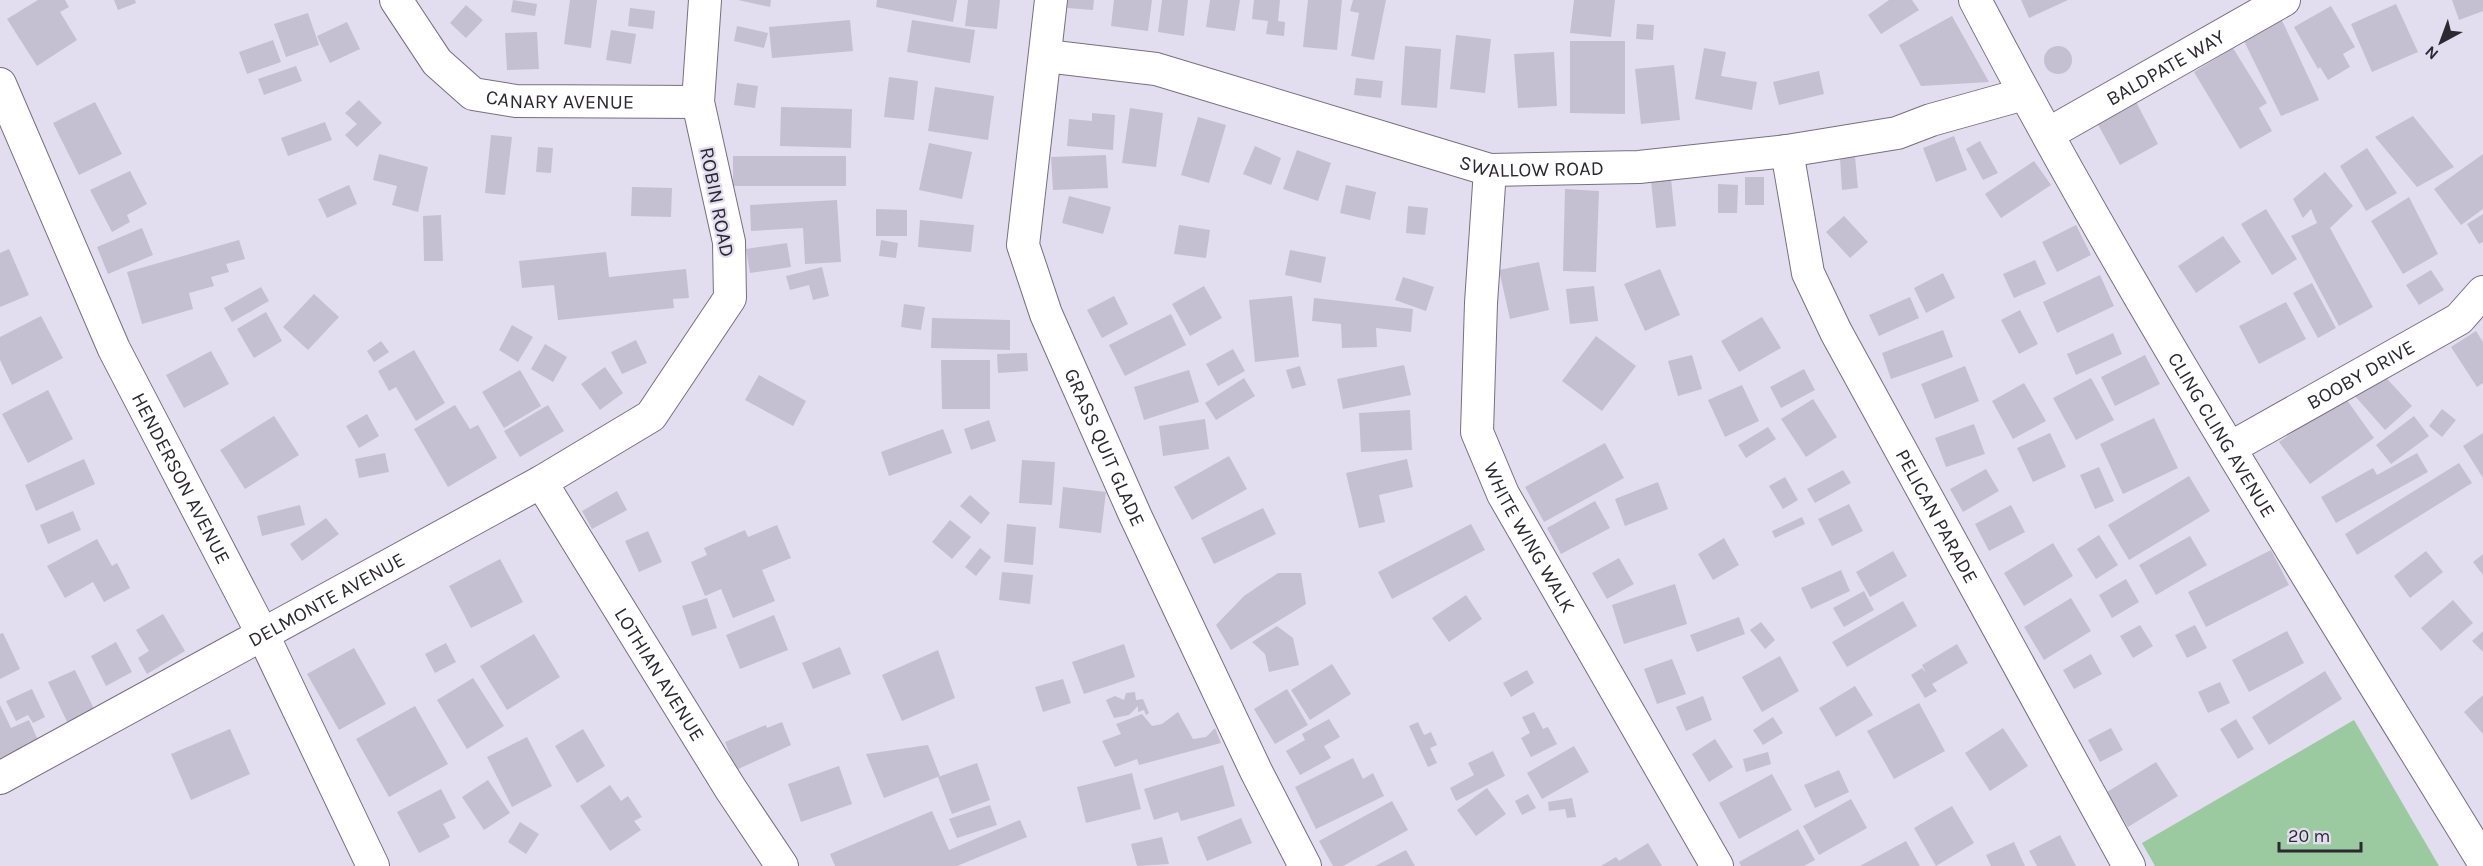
<svg xmlns="http://www.w3.org/2000/svg" width="2483" height="866" viewBox="0 0 2483 866" font-family="Karla,sans-serif">
<style>
.green{fill:#9bcaa0}
.building{fill:#c5bfd2}
.lines{fill:none;stroke-linecap:round;stroke-linejoin:round}
.minor-casing{stroke:#767081;stroke-width:34}
.minor{stroke:#fff;stroke-width:32}
.labels{text-anchor:middle;dominant-baseline:central;stroke-width:4.5;stroke-linejoin:round;paint-order:stroke}
.street-label{font-size:20px;fill:#2c2931;stroke:#e3ddf0}
</style>
<rect width="100%" height="100%" fill="#e3ddf0"/>
<!-- green -->
<path class="green" d="M2354,720L2439,866H2155L2142,843Z"/>
<!-- building -->
<path class="building" d="M38,0H65L69,7L60,12L77,40L37,66L7,19Z
M114,0H135L136,3L118,10Z
M513,0L537,4L535,16L511,12Z
M570,0H597L591,48L564,44Z
M738,0H771L770,7Z
M877,0H957L953,22L876,7Z
M968,0H1000L997,29L965,26Z
M1068,0H1094L1093,10L1067,8Z
M1114,0H1152L1148,31L1111,26Z
M1162,0H1188L1184,36L1158,32Z
M1210,0H1240L1235,31L1206,27Z
M1254,0H1280L1278,21L1285,22L1284,36L1266,34L1268,21L1252,19Z
M1308,0H1342L1337,50L1303,47Z
M1353,0H1386L1374,60L1351,56L1359,13L1350,11Z
M1574,0H1615L1611,37L1570,33Z
M1889,0H1912L1919,10L1881,34L1868,15Z
M2021,0H2068L2029,18Z
M2452,0H2483V11L2459,20Z
M2396,4L2418,52L2372,72L2351,24Z
M466,5L483,20L466,38L450,23Z
M2331,6L2355,47L2343,54L2350,67L2328,80L2320,67L2318,69L2294,27Z
M630,8L655,11L653,29L628,26Z
M308,13L319,45L286,57L274,24Z
M1952,16L1989,82L1921,86L1899,45Z
M2280,16L2319,100L2281,116L2242,37Z
M850,20L853,51L772,58L769,27Z
M912,20L975,30L970,63L907,52Z
M347,22L360,49L330,63L317,36Z
M1637,24L1654,25L1653,40L1636,39Z
M737,26L768,33L764,48L734,41Z
M611,30L636,34L631,64L606,60Z
M537,32L539,69L507,70L505,33Z
M1456,35L1491,39L1485,93L1450,89Z
M273,40L281,62L247,74L239,52Z
M1570,41H1625V114L1570,113Z
M1405,46L1441,49L1437,108L1401,105Z
M2044 60a14 14 0 1 1 28 0a14 14 0 1 1-28 0Z
M1704,48L1726,52L1721,76L1757,82L1752,110L1695,99Z
M2233,48L2267,103L2259,108L2272,131L2240,149L2194,72Z
M1554,52L1557,106L1518,108L1514,54Z
M1674,65L1680,120L1641,124L1635,69Z
M296,66L302,81L264,95L258,79Z
M1819,71L1824,94L1779,105L1773,82Z
M889,77L918,81L914,120L884,117Z
M1356,78L1383,81L1381,98L1354,95Z
M737,83L758,86L755,108L734,105Z
M935,87L994,96L988,140L928,131Z
M359,100L382,123L357,147L345,135L357,124L345,113Z
M2135,100L2158,144L2120,165L2096,121Z
M95,102L122,154L79,175L53,123Z
M781,107L852,109L851,148L780,146Z
M1130,108L1163,113L1156,167L1122,163Z
M1092,113L1115,115L1113,150L1067,146L1069,119L1092,121Z
M2413,116L2454,167L2417,187L2375,137Z
M1198,117L1226,125L1209,183L1181,175Z
M325,122L332,140L288,156L281,138Z
M491,135L512,137L505,195L485,193Z
M1954,136L1967,170L1936,182L1923,148Z
M1980,141L1998,173L1983,180L1966,149Z
M929,143L972,152L962,199L919,190Z
M1255,146L1281,158L1271,185L1243,174Z
M538,147L553,148L551,173L536,172Z
M2367,148L2397,193L2366,211L2340,166Z
M1297,150L1331,163L1318,201L1283,189Z
M379,154L428,167L418,212L392,205L397,186L373,180Z
M2483,154V209L2461,225L2434,189Z
M1106,155L1108,188L1053,190L1051,157Z
M733,156H846V186H733Z
M1855,157L1858,188L1842,190L1840,158Z
M2034,161L2051,185L2001,218L1985,194Z
M130,171L147,204L127,215L130,222L112,232L90,190Z
M2325,172L2353,206L2330,228L2373,307L2339,326L2291,236L2317,223L2311,209L2303,218L2293,199Z
M1745,177H1764V205H1745Z
M1671,179L1676,226L1656,228L1651,181Z
M1718,184L1738,185L1737,213H1718Z
M349,185L357,204L327,218L318,199Z
M1346,185L1376,192L1370,220L1340,213Z
M632,187L672,188L671,217L631,216Z
M1565,189L1599,191L1596,272L1563,271Z
M1069,196L1111,207L1103,234L1062,223Z
M2409,197L2438,254L2403,274L2371,221Z
M837,200L841,262L805,264L803,228L751,231L750,205Z
M1408,206L1428,208L1425,235L1406,233Z
M876,209L907,210V236H876Z
M2266,209L2297,259L2272,275L2241,224Z
M2483,214V242L2479,244L2467,224Z
M441,215L443,261H424L423,216Z
M1844,216L1868,242L1850,258L1826,232Z
M920,220L974,225L971,252L918,247Z
M1179,225L1210,230L1206,258L1174,254Z
M2076,225L2091,255L2057,272L2042,242Z
M142,228L153,255L108,274L97,247Z
M2223,236L2241,262L2196,293L2178,266Z
M239,240L245,259L226,264L229,272L211,277L214,286L189,293L193,309L142,324L127,272Z
M881,240L898,243L896,258L879,256Z
M787,243L791,267L750,273L746,249Z
M9,249L29,295L0,307V253Z
M1290,250L1326,257L1321,283L1285,275Z
M606,252L609,277L686,269L689,298L673,299L674,308L558,320L554,285L522,288L519,261Z
M2035,260L2046,284L2014,298L2003,274Z
M1539,262L1549,310L1510,319L1499,270Z
M822,267L829,296L813,300L809,285L790,290L786,276Z
M1660,269L1680,315L1645,331L1624,284Z
M2431,270L2444,290L2419,305L2406,285Z
M1943,273L1955,298L1926,313L1914,288Z
M2100,275L2114,306L2057,333L2043,302Z
M1403,277L1434,287L1426,311L1395,300Z
M2312,283L2336,328L2318,338L2293,293Z
M1204,286L1222,318L1190,336L1172,304Z
M1594,286L1598,321L1570,324L1566,289Z
M261,287L269,301L232,322L224,308Z
M314,294L339,317L308,350L283,327Z
M1114,296L1128,324L1102,338L1087,310Z
M1292,296L1299,357L1255,362L1249,300Z
M1910,297L1919,318L1879,336L1869,315Z
M1314,298L1413,309L1411,332L1376,328L1377,347L1342,348L1341,324L1312,321Z
M2286,302L2306,339L2259,364L2239,326Z
M904,304L925,307L921,330L901,327Z
M2020,310L2038,344L2019,354L2001,320Z
M266,312L282,341L254,358L237,329Z
M1171,314L1186,345L1125,376L1109,345Z
M41,316L63,358L12,385L0,360V337Z
M1762,317L1781,348L1739,372L1721,341Z
M932,318L1010,320V350L931,348Z
M512,325L533,337L518,362L499,350Z
M1943,330L1953,357L1891,379L1882,353Z
M2476,331L2483,342V383L2477,387L2451,347Z
M2113,333L2122,354L2076,375L2067,354Z
M1596,336L1636,366L1602,411L1562,381Z
M636,340L647,363L622,374L611,352Z
M381,341L389,352L374,362L367,351Z
M545,344L567,357L553,382L531,369Z
M1233,349L1245,371L1218,386L1206,364Z
M414,350L445,403L416,421L396,387L389,391L378,371Z
M211,351L229,384L184,408L166,375Z
M1027,353L1028,371L998,373L997,354Z
M1692,355L1702,389L1678,396L1668,361Z
M2145,355L2160,384L2115,406L2101,377Z
M941,360H990V409H942Z
M1404,365L1411,395L1343,409L1337,379Z
M1300,366L1306,385L1292,389L1286,370Z
M1965,366L1979,401L1935,419L1921,384Z
M605,367L623,393L600,410L581,384Z
M1804,369L1815,390L1781,408L1770,387Z
M520,370L541,406L504,428L482,392Z
M1189,370L1199,402L1144,420L1134,387Z
M2380,371L2412,406L2385,430L2354,395Z
M759,375L806,401L793,426L745,400Z
M1244,378L1255,396L1216,420L1205,403Z
M2091,378L2114,420L2076,440L2053,398Z
M2024,383L2046,421L2013,439L1992,401Z
M1742,385L1759,421L1725,437L1708,400Z
M48,390L73,439L28,463L2,414Z
M2344,396L2374,438L2310,484L2279,442Z
M1813,399L1837,437L1806,457L1781,419Z
M455,405L470,429L478,425L497,458L448,487L414,429Z
M548,405L564,431L520,457L504,431Z
M2442,409L2456,420L2442,437L2429,426Z
M1410,410L1412,450L1361,452L1359,413Z
M367,414L379,436L359,448L346,426Z
M274,416L299,455L245,489L220,450Z
M2414,416L2429,436L2391,464L2376,445Z
M2154,418L2178,468L2123,494L2100,444Z
M1205,419L1209,449L1163,456L1159,426Z
M989,420L996,441L971,450L964,429Z
M1974,424L1985,454L1946,467L1935,438Z
M1768,427L1776,439L1746,458L1738,445Z
M943,429L952,453L889,476L881,452Z
M2050,433L2066,467L2033,482L2017,448Z
M2483,433V478L2463,446Z
M1605,443L1624,478L1544,522L1525,487Z
M385,453L389,472L359,478L355,459Z
M2417,453L2428,472L2336,523L2321,497L2373,468L2377,475Z
M1229,456L1247,489L1192,520L1174,487Z
M84,459L95,484L36,511L25,485Z
M1407,459L1413,487L1379,495L1385,522L1359,528L1346,473Z
M1022,460L1055,462L1052,505L1019,503Z
M2459,463L2472,483L2357,555L2345,534Z
M2099,467L2114,501L2095,509L2080,475Z
M1986,469L1999,491L1963,512L1950,489Z
M1843,470L1851,483L1815,503L1807,489Z
M2189,476L2210,511L2129,560L2108,525Z
M1785,477L1798,500L1783,509L1769,486Z
M1658,482L1668,509L1625,526L1615,499Z
M1063,487L1106,492L1101,533L1059,528Z
M617,491L627,510L592,529L582,511Z
M970,495L990,513L981,524L960,506Z
M1595,501L1610,528L1561,554L1547,528Z
M1849,504L1863,531L1832,546L1818,519Z
M300,505L305,525L262,536L257,516Z
M2011,505L2025,532L1989,551L1975,524Z
M1263,508L1276,534L1214,564L1201,538Z
M73,511L81,530L48,544L40,525Z
M1802,517L1805,524L1775,538L1772,531Z
M326,518L339,534L302,561L290,544Z
M950,520L971,537L952,559L932,542Z
M1007,524L1036,527L1033,565L1004,562Z
M1471,524L1485,550L1392,599L1378,572Z
M777,525L791,558L762,570L775,601L733,618L721,589L705,596L691,562L707,555L704,548L745,530L748,537Z
M648,531L662,562L639,572L625,541Z
M2099,535L2118,565L2096,579L2077,549Z
M2190,536L2207,565L2156,595L2139,565Z
M1724,538L1739,565L1713,580L1698,554Z
M97,539L112,566L117,563L130,588L104,602L93,582L65,598L47,566Z
M2053,543L2073,576L2024,606L2004,573Z
M980,548L991,557L976,576L965,567Z
M2271,550L2289,585L2206,627L2188,592Z
M1893,551L1907,576L1870,597L1856,572Z
M2426,551L2443,572L2410,598L2394,576Z
M2483,554V575L2473,562Z
M1619,558L1634,584L1607,599L1592,573Z
M500,559L523,602L471,628L449,586Z
M1841,570L1850,591L1811,609L1801,588Z
M1002,572L1033,575L1030,604L999,600Z
M1278,573H1301L1306,604L1231,650L1216,625L1244,596Z
M2126,579L2139,602L2112,618L2099,595Z
M1675,584L1687,624L1624,644L1612,605Z
M1864,591L1874,610L1844,627L1833,608Z
M1466,595L1482,619L1449,642L1432,618Z
M707,598L717,628L692,636L682,606Z
M2071,598L2091,631L2044,660L2024,627Z
M2453,600L2473,623L2441,651L2421,628Z
M1903,601L1917,626L1847,667L1832,642Z
M163,614L185,651L147,674L138,658L149,651L136,630Z
M774,615L788,650L740,669L726,635Z
M1739,617L1745,634L1697,652L1690,635Z
M1761,622L1775,640L1765,649L1750,630Z
M2140,625L2153,646L2133,658L2120,636Z
M2195,625L2207,648L2187,658L2175,635Z
M1277,626L1293,638L1299,665L1269,672L1265,654L1252,642Z
M2287,631L2304,663L2249,692L2232,660Z
M2483,631V652L2472,641Z
M3,633L20,669L0,679V634Z
M534,634L560,677L507,710L480,666Z
M116,642L132,672L106,686L91,656Z
M446,643L456,662L435,673L425,654Z
M1124,644L1135,677L1084,694L1072,662Z
M1957,644L1968,663L1932,684L1937,691L1925,698L1911,675L1922,668L1926,673L1922,665Z
M840,647L851,674L813,689L802,663Z
M354,648L386,704L339,730L307,674Z
M938,650L955,698L902,721L882,675Z
M2091,654L2102,674L2074,689L2063,670Z
M1780,656L1799,691L1762,712L1742,677Z
M1672,659L1686,694L1657,704L1644,669Z
M1332,664L1351,694L1310,720L1291,690Z
M75,670L97,715L70,728L48,682Z
M1527,670L1534,683L1511,697L1503,683Z
M2325,671L2342,699L2269,745L2252,717Z
M473,678L504,726L467,749L437,700Z
M1063,679L1071,703L1043,712L1035,687Z
M2220,682L2230,703L2208,713L2198,692Z
M1855,686L1873,715L1836,737L1819,708Z
M32,689L45,717L33,723L28,715L16,721L6,701Z
M1287,689L1308,725L1275,744L1254,709Z
M1135,692L1136,700L1143,699L1149,713L1146,715L1144,710L1138,712V706L1129,715L1114,718L1106,700L1115,696L1124,700L1126,693Z
M2483,695V734L2464,712Z
M1703,696L1712,720L1686,731L1676,707Z
M1919,703L1945,751L1894,779L1867,731Z
M0,705L11,728L29,720L38,740L0,758Z
M415,706L448,764L389,797L356,739Z
M1178,712L1193,739L1206,737L1215,728L1221,743L1139,765L1137,759L1115,767L1102,741L1121,734L1116,724L1142,714L1152,726L1162,724Z
M1534,712L1543,729L1548,727L1557,744L1531,757L1521,738L1530,733L1522,717Z
M1773,717L1783,733L1763,745L1753,730Z
M1329,719L1340,737L1324,746L1331,758L1300,775L1286,751L1305,740L1302,734Z
M2236,719L2254,749L2238,759L2220,729Z
M782,722L791,745L736,770L725,742L766,725L767,728Z
M1418,722L1424,735L1431,732L1437,745L1430,748L1437,763L1428,767L1409,726Z
M2003,728L2028,766L1990,791L1965,753Z
M2111,728L2123,750L2100,762L2088,740Z
M230,729L250,774L191,800L171,754Z
M583,729L605,766L577,783L555,746Z
M527,737L552,786L512,807L487,757Z
M1715,739L1733,767L1709,782L1692,754Z
M928,745L940,776L884,798L866,754Z
M1574,746L1589,772L1542,799L1527,773Z
M1493,751L1505,776L1456,801L1450,788L1474,775L1468,763Z
M1768,752L1771,764L1746,772L1743,759Z
M1353,758L1363,779L1373,773L1384,796L1316,829L1295,787Z
M2156,762L2178,796L2128,827L2107,792Z
M977,763L990,800L952,814L938,777Z
M1223,765L1235,806L1181,821L1178,812L1154,820L1144,789Z
M839,766L852,804L801,822L788,784Z
M1839,770L1849,792L1815,808L1804,785Z
M1132,773L1141,809L1086,823L1077,787Z
M1772,774L1792,810L1739,839L1719,803Z
M488,780L510,813L484,830L462,797Z
M610,785L621,801L628,796L642,817L634,821L641,830L610,851L580,806Z
M1487,788L1506,814L1476,836L1457,810Z
M441,789L456,818L443,824L450,837L419,853L397,812Z
M1528,794L1536,808L1522,815L1515,801Z
M1572,798L1576,817L1567,818L1565,809L1549,811L1548,802Z
M1851,799L1867,828L1819,855L1803,826Z
M1392,801L1408,830L1343,866H1333L1319,841Z
M990,805L997,825L957,838L949,819Z
M1952,806L1974,843L1936,866L1914,828Z
M932,811L949,850L1020,820L1027,837L957,866H835L830,854Z
M1241,818L1252,843L1207,861L1197,837Z
M520,822L539,834L526,854L508,842Z
M1798,829L1815,860L1804,866H1741L1739,862Z
M2060,835L2076,866H2037L2029,851Z
M1162,837L1169,864L1137,866L1131,844Z
M1906,841L1920,866H1860Z
M2014,842L2025,866H1991L1986,855Z
M1648,843L1662,866H1601L1616,857L1619,861Z
M1406,850L1415,866H1375Z"/>
<g class="lines">
<defs>
<g id="minor">
<path id="s1" d="M396,0L437,62L473,94L516,101L698,102"/>
<path id="s2" d="M1051,0L1023,245L1046,314L1135,515L1256,771L1305,866"/>
<path id="s3" d="M1975,0C2129,295 2309,577 2483,861"/>
<path id="s4" d="M1046,56L1156,69L1490,170L1639,167L1787,151L1897,133L1931,120L2024,94"/>
<path id="s5" d="M0,84L114,349L263,635L373,866"/>
<path id="s6" d="M2048,134L2284,0"/>
<path id="s7" d="M1787,151L1808,273L1836,332L2129,866"/>
<path id="s8" d="M1490,170L1481,303L1477,432L1503,494L1717,866"/>
<path id="s9" d="M2230,448L2459,319L2483,292"/>
<path id="s10" d="M541,482L730,788L782,866"/>
<path id="s11" d="M0,778L541,482L651,416L730,298L729,242L698,102L705,0"/>
</g>
</defs>
<!-- minor casing -->
<use href="#minor" class="minor-casing"/>
<!-- minor -->
<use href="#minor" class="minor"/>
</g>
<g class="labels">
<!-- street labels -->
<g class="street-label">
<text stroke="none"><textPath href="#s6" startOffset="135">BALDPATE WAY</textPath></text>
<text stroke="none"><textPath href="#s1" startOffset="210">CANARY AVENUE</textPath></text>
<text stroke="none"><textPath href="#s4" startOffset="501">SWALLOW ROAD</textPath></text>
<text transform="translate(717 202) rotate(79)">ROBIN ROAD</text>
<text stroke="none"><textPath href="#s9" startOffset="150">BOOBY DRIVE</textPath></text>
<text stroke="none"><textPath href="#s3" startOffset="500">CLING CLING AVENUE</textPath></text>
<text stroke="none"><textPath href="#s2" startOffset="465">GRASS QUIT GLADE</textPath></text>
<text stroke="none"><textPath href="#s5" startOffset="434">HENDERSON AVENUE</textPath></text>
<text stroke="none"><textPath href="#s7" startOffset="399">PELICAN PARADE</textPath></text>
<text stroke="none"><textPath href="#s8" startOffset="380">WHITE WING WALK</textPath></text>
<text stroke="none"><textPath href="#s11" startOffset="372">DELMONTE AVENUE</textPath></text>
<text stroke="none"><textPath href="#s10" startOffset="226">LOTHIAN AVENUE</textPath></text>
</g>
</g>
<!-- north arrow -->
<g transform="translate(2441 42) rotate(221)" stroke="#e3ddf0" stroke-width="4.5" paint-order="stroke">
<path d="M0-4.5L10 22L0 15L-10 22Z" fill="#2c2931"/>
<text y="-9" font-size="16" font-weight="bold" text-anchor="middle" fill="#2c2931">N</text>
</g>
<!-- scale -->
<path d="M2279 842v9h82v-9" fill="none" stroke="#2c2931" stroke-width="3"/>
<text x="2288" y="842" font-size="18" fill="#2c2931" stroke="#e3ddf0" stroke-width="4.5" paint-order="stroke">20 m</text>
</svg>
